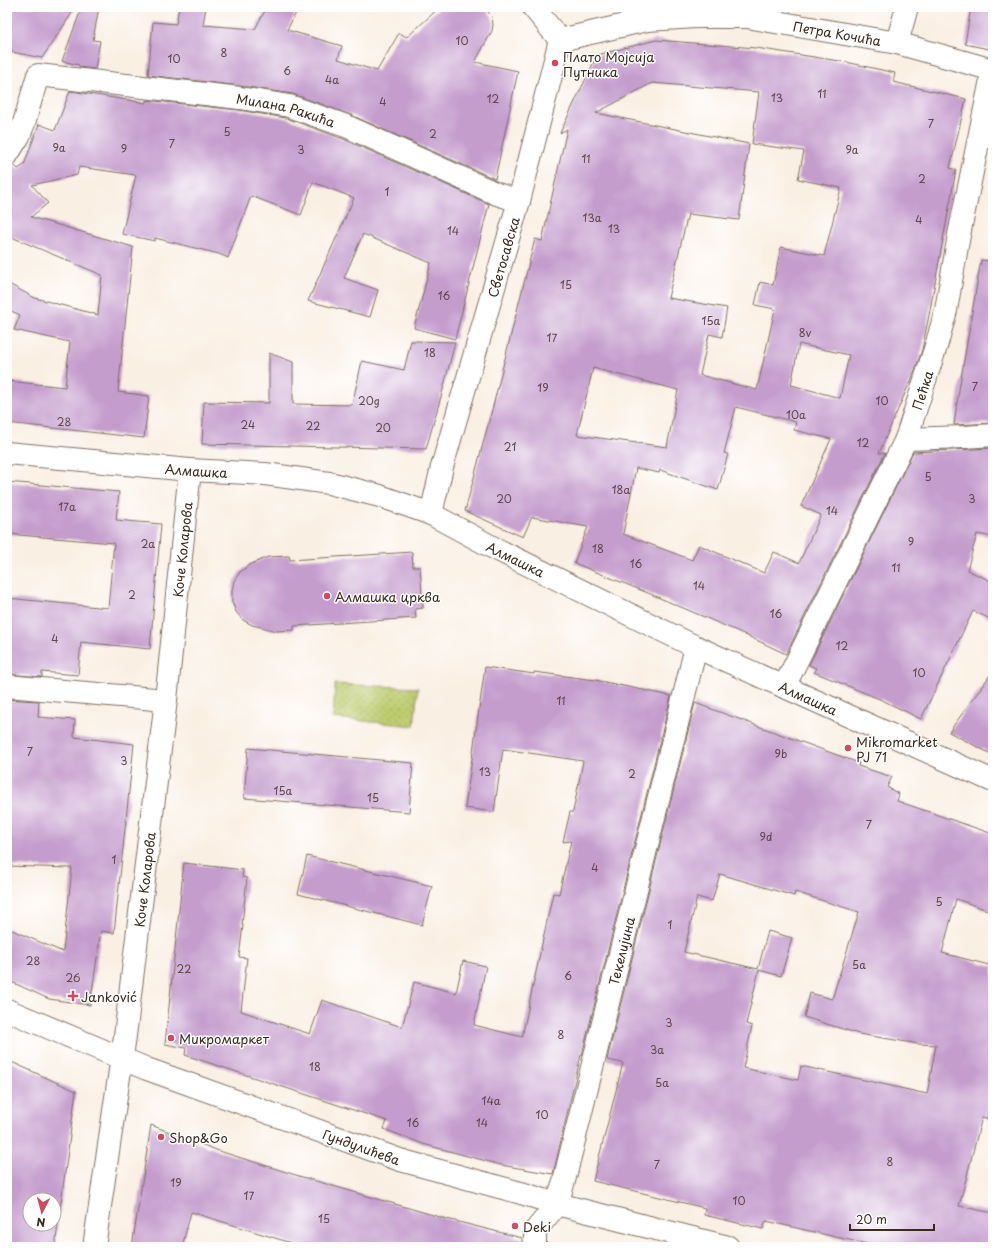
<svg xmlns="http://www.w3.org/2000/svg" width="1000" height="1254" viewBox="0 0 1000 1254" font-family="'Playpen Sans',sans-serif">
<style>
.park{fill:url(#park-dots);stroke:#7c7b46}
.building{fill:#c59dcd;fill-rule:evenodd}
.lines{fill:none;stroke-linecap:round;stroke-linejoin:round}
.minor-casing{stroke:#7e6f63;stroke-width:24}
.minor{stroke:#fff;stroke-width:22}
.poi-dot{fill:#d1495b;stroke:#fff;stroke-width:1.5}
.labels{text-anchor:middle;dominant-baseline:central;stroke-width:3;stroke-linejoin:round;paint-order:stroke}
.number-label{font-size:11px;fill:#5e474a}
.street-label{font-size:13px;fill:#3b2a1e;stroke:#fff}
.poi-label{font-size:13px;fill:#3b2a1e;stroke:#fff;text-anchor:start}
</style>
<defs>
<pattern id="park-dots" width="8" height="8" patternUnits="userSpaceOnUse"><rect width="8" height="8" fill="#bccc6e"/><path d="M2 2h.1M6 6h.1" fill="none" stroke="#a2af5f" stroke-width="1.8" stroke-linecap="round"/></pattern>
</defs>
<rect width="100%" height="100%" fill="#fff"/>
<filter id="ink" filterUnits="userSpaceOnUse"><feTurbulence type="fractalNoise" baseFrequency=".025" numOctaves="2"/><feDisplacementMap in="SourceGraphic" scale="8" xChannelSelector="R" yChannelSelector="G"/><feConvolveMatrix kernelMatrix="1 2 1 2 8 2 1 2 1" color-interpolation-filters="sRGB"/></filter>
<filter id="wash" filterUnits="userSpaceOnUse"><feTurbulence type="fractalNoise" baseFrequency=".012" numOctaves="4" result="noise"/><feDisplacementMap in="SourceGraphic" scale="16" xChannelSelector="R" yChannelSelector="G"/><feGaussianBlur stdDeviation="0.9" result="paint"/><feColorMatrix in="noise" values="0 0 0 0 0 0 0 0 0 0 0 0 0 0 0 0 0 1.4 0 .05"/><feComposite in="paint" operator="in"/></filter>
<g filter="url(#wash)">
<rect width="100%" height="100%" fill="#faefe3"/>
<!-- park -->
<path class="park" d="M335,684L418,688L414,726L333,718Z"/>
<g id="blocks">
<!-- building -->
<path class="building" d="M7,7H76L42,58L7,51Z
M82,7H99L93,40L100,41L95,69L79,67V65L62,61Z
M179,7H206L203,25L255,29L267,7H299L287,30L342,46L338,59L377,71L399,33L407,37L440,7H483L492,16L493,25L492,31L475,62L518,71L495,179L351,115L293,94L241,86L148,75L153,22L176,24Z
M971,7H993V50L965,44Z
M656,40L756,48L846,62L895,73L893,82L966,99L950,168L956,170L929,315L922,350L910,384H909L879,453H885L786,654L737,631L648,593L574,563L588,527L532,517L523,537L465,511L492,410L535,239L542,241L567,129L560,133L597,55ZM652,83L759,92L752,144L804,151L798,179L841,188L824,256L781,247L773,285L760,282L755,305L775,309L757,390L700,375L709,334L722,337L727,308L668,298L688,214L739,220L749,144L596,113ZM799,344L849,355L840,398L791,385ZM593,368L678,390L667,447L577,435ZM736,407L796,422L794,430L831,439L801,506L821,515L799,563L774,552L764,573L699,545L692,560L623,534L636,468L659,473L660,470L718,490L728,454L724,453Z
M70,91L146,103V100L238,110L286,118L341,138L489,204L455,339L414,328L431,263L363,234L344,278L378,290L370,317L308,301L354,198L313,182L301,215L251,196L228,258L219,254L155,238V241L122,234L136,175L79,167L77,175L32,185L48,203L31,217L133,247L118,392L149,396L144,438L7,423V381L65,387L70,342L14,330L20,315L7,309V283L35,298L98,315L102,275L9,236L7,238V167L14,165L18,169L24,165L39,124L55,130Z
M981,260L993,261V423L954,425L958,396Z
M411,341L455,342L444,386L426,449L202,444L204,402L269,403V353L293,362V404L352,405L362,361L404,370Z
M993,448V537L977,534L967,570L993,582V620L973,611L921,719L882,700L814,672L816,668L809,665L913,452Z
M7,482L119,492L116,520L161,524L150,649L81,642L78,675L42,672V677L7,674V598L108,608L114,543L7,534Z
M412,552L413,567H420L423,608L415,609L416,618L294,626V630L277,631L252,625L243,620L236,612L232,602V591L234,581L240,572L249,565L268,557L289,556L290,560Z
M485,667L534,674V672L595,680L671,696L582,1055H581L553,1174L501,1165L423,1144L384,1129L387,1121L185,1055L186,1048L165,1044L184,863L243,870L242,877L247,878L242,925H243L239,957L247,958L241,1011L310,1034L322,1000L402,1027L414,982L456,993L463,961L486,966L474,1025L522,1037L553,893L559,894L571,841L563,842L570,812H573L583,761L503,749L494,812L465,808Z
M993,671V755L949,732Z
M7,699L39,701L38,717L75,720L74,737L134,744L114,933L101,931L90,1005L49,999L7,980V928L63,952L72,868L7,866Z
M695,703L859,763L858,766L892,777L887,787L899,794L897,801L993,834V912L956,899L942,953L993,966V1120L982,1117L959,1206L993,1213V1247H880L766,1221L763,1229L704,1215L705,1208L593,1181L623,1063L607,1060ZM720,874L794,896L795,892L859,912L832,999L810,993L804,1017L859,1034L919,1044L936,1045L927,1094L801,1066L798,1080L743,1068L752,1026L746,1024L759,970L781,976L792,938L768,931L758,969L684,952L697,897L712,901Z
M248,748L413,763L409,812L244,798Z
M307,856L432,886L422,925L298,894Z
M7,1060L76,1091L55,1247H7ZM30,1200H54V1224H30Z
M151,1125L219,1151L299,1176L443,1218L522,1238V1247H304L191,1212L182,1247H132Z"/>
</g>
</g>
<g filter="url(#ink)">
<use href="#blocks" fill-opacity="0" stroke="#7e6f63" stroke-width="1"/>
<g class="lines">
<defs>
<g id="minor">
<path d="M533,7L560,40"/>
<path id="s1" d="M560,40L647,20L696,17H747L897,43L993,70"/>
<path d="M897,43L907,7"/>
<path id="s2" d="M7,155L19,136L24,123L38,75L240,98L289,106L346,126L497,194L519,201"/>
<path d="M906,439L964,437L993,435"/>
<path id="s3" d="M7,453L190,470L265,474L329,483L380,496L431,514L494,548L696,647L993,781"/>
<path id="s4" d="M431,514L442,467L519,201L560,40"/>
<path d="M7,686L166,700"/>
<path id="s5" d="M784,687L906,439L937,343L946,310L959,235L993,70"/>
<path id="s6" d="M7,1010L147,1069L400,1160L521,1193L557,1204L728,1247"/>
<path id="s7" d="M94,1247L125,1036L166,700L190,470"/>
<path id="s8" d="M535,1247V1231L557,1204L564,1181L696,647"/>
</g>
</defs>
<!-- minor casing -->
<use href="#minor" class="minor-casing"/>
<!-- minor -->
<use href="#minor" class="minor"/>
</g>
</g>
<!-- markers -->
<g class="poi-dot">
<circle cx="555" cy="63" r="4"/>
<circle cx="327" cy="596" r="4"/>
<circle cx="848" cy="748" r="4"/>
<path d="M71 990h4v4h4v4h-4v4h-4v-4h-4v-4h4z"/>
<circle cx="171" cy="1038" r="4"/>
<circle cx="161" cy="1137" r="4"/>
<circle cx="515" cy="1226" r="4"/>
</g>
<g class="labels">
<!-- number labels -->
<g class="number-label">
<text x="462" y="40">10</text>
<text x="224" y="52">8</text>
<text x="174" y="58">10</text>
<text x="287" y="70">6</text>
<text x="332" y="79">4a</text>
<text x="822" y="93">11</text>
<text x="777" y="97">13</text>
<text x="493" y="98">12</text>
<text x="383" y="101">4</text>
<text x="931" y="123">7</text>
<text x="227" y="131">5</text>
<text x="433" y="133">2</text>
<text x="172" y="143">7</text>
<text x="59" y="147">9a</text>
<text x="124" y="148">9</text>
<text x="301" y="149">3</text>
<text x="852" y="149">9a</text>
<text x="586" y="158">11</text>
<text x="922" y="178">2</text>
<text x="387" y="191">1</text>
<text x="592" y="217">13a</text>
<text x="919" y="219">4</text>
<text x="614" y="228">13</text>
<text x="453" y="230">14</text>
<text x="566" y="284">15</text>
<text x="444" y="295">16</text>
<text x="711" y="320">15a</text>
<text x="805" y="332">8v</text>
<text x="552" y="337">17</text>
<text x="430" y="352">18</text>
<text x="975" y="386">7</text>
<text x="543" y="387">19</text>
<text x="369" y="400">20g</text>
<text x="882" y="400">10</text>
<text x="796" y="414">10a</text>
<text x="64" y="421">28</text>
<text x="248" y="424">24</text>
<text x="313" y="425">22</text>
<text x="383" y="427">20</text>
<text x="863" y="442">12</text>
<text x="510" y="446">21</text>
<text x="928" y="476">5</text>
<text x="621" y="489">18a</text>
<text x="504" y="498">20</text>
<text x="972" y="498">3</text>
<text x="67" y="506">17a</text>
<text x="832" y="510">14</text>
<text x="911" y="541">9</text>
<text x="148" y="543">2a</text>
<text x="598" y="548">18</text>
<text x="636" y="563">16</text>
<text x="896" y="567">11</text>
<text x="699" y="585">14</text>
<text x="132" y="594">2</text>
<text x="776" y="613">16</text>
<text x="55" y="638">4</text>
<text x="842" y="645">12</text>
<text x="919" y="672">10</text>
<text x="561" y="700">11</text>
<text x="30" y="751">7</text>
<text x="781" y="753">9b</text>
<text x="124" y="760">3</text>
<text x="485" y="771">13</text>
<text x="632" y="773">2</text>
<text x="283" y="790">15a</text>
<text x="373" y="797">15</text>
<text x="869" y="824">7</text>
<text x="766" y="836">9d</text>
<text x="114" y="859">1</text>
<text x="595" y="867">4</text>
<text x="939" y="901">5</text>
<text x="670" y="924">1</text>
<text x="33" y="960">28</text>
<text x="859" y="964">5a</text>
<text x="184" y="968">22</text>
<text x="568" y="975">6</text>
<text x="73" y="977">26</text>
<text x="669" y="1022">3</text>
<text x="561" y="1034">8</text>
<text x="657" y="1049">3a</text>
<text x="315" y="1066">18</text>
<text x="662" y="1082">5a</text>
<text x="491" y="1100">14a</text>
<text x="542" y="1114">10</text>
<text x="413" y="1122">16</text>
<text x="482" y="1122">14</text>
<text x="890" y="1161">8</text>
<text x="657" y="1164">7</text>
<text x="176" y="1182">19</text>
<text x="249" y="1195">17</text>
<text x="739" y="1200">10</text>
<text x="324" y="1218">15</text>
</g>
<!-- street labels -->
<g class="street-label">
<text stroke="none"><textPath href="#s1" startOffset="281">Петра Кочића</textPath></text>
<text stroke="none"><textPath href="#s2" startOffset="337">Милана Ракића</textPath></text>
<text stroke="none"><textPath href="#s4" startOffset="267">Светосавска</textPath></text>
<text stroke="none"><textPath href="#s5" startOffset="328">Пећка</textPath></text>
<text stroke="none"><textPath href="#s3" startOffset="190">Алмашка</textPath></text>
<text stroke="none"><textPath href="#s7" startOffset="703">Коче Коларова</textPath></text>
<text stroke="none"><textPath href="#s3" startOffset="526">Алмашка</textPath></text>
<text stroke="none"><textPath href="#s3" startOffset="850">Алмашка</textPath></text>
<text stroke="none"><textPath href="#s7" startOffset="371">Коче Коларова</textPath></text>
<text stroke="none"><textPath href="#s8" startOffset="312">Текелијина</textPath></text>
<text stroke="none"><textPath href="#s6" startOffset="380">Гундулићева</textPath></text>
</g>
<!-- poi labels -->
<g class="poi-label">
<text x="563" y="56">Плато Мојсија<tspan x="563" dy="15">Путника</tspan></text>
<text x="335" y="596">Алмашка црква</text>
<text x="856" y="741">Mikromarket<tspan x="856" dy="15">PJ 71</tspan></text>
<text x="81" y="996">Janković</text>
<text x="179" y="1038">Микромаркет</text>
<text x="169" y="1137">Shop&amp;Go</text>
<text x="523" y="1226">Deki</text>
</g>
</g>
<!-- margin -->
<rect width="1000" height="1254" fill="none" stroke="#fff" stroke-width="24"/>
<!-- north arrow -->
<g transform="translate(42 1212) rotate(186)"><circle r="19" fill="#ffffff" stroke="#b1aaa5"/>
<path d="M0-3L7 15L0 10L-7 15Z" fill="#d1495b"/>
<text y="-6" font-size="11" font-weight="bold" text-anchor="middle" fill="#3b2a1e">N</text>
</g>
<!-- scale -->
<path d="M850 1224v6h84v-6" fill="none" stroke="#3b2a1e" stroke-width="2"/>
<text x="856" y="1224" font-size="12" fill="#3b2a1e" stroke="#ffffff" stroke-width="3" paint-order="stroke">20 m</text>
</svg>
